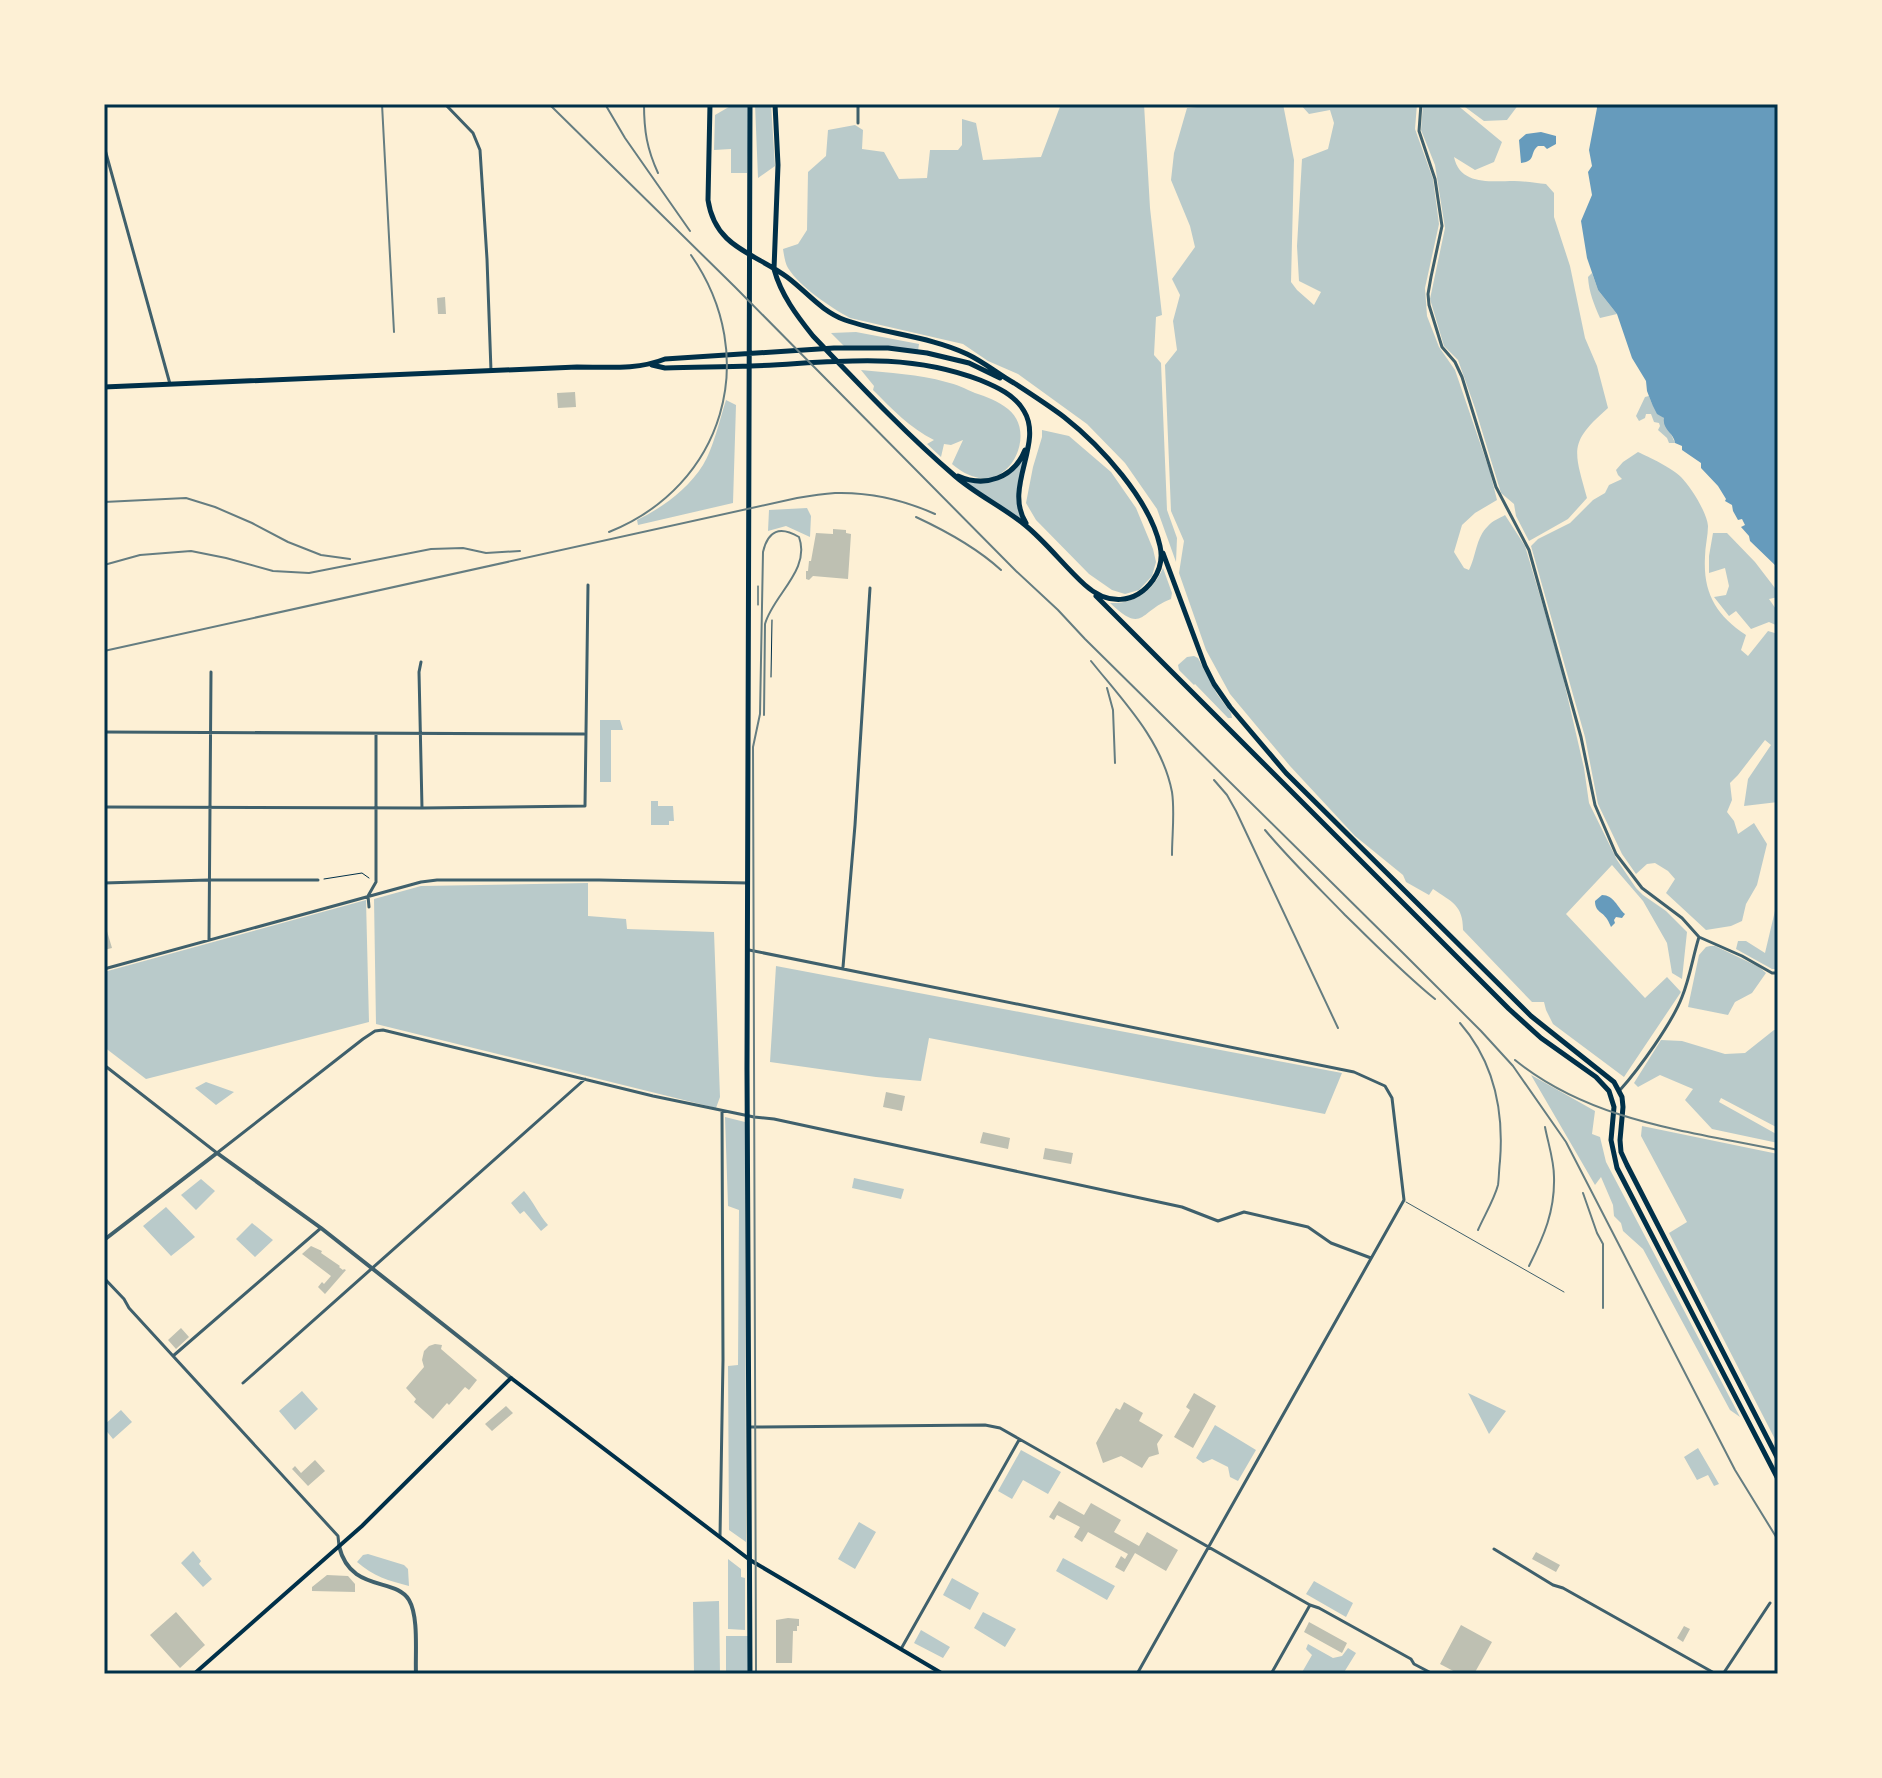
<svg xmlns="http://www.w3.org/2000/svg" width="1882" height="1778" viewBox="0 0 1882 1778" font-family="'Sofia Sans Condensed',sans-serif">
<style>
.green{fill:#b9caca}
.water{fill:#669bbc}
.building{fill:#bec0b2}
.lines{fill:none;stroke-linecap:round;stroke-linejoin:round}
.path{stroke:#003049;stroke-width:1}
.service{stroke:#3f606c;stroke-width:1}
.minor{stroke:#3f606c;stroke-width:3}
.tertiary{stroke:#3f606c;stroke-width:4}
.secondary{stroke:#003049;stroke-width:4}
.primary{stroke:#003049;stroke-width:5}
.tram{stroke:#657d81;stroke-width:2}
.rail{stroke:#657d81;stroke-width:2}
.neatline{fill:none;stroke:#003049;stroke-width:3}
</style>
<rect width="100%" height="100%" fill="#fdf0d5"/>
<!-- green -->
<path class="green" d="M734,104H750L747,173H731V149L714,150L715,115Z
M755,104H771L775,166L758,178Z
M1061,104H1144L1150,208L1162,315L1156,317L1154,355L1161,363L1167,510L1177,538L1176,562L1157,509L1125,463L1087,424L1018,374L988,361L963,344L850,318C830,307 800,287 788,268C785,263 784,255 783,249L798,244L807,230L808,172L826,156L828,130L855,125L863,130L862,149L884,152L899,179L927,178L930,150H958L962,145V119L976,123L983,160L1041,157Z
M1207,104H1283L1294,160L1291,282L1297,290L1314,305L1321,292L1299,281L1297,246L1302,159L1328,149L1334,123L1330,110L1309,114L1300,104H1417L1415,129L1433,179L1439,224L1425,288L1427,316L1439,347L1455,370L1490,472L1497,500L1475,513L1462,525L1454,552L1464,568L1469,570C1476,557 1476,537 1488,526C1492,521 1500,518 1505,515L1525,546L1543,606L1562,673L1584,768L1589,803L1617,860L1636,888L1643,895L1666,911L1687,932L1682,979L1672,973L1667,943L1643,901L1612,865L1566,914L1645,998L1667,977L1681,992L1624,1077L1553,1024L1546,1010L1544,1002H1532L1463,930C1463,905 1452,902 1433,889L1429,895L1406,882L1403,875L1355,836L1290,766L1230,694L1206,650L1179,573L1184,541L1171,511L1165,365L1177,350L1173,321L1180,295L1172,279L1195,247L1190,226L1171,180L1174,153L1187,108L1207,106Z
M1423,104H1456L1502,142L1494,162L1475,170L1454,157C1460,186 1492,181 1514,181C1525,181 1536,183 1546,184L1554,193V217L1570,266L1585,338L1597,366L1608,408C1568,443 1574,450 1587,498L1568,519L1529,541L1516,516L1514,504L1501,493L1475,408L1458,360L1444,346L1430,299L1445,228L1435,165L1421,130Z
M1461,104H1519L1507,120L1484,121Z
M1592,273L1598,290L1617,314L1600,318C1594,304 1589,293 1588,277Z
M856,332L919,344L918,351L844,346L831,333Z
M861,370C889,373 919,374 946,382C956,384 966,389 975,393C987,397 998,401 1008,409C1036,431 1013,484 979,478C969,476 960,471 952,464L963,440L951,445L944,444L941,457L927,444L934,440C910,428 892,409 873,390L874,386Z
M1649,396L1652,404L1664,418L1675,443H1669L1667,438L1658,430L1660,426L1659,423L1654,422L1651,414H1646L1645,418L1639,421L1636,416L1645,397Z
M726,400L736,405L733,503L638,525L637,520C662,508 688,489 703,465C713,449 720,419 726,400Z
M1042,430L1069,436L1111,472L1136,508L1153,549L1156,562L1152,576L1139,590L1125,594L1112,590L1089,574L1036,520L1026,503L1033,467L1042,437Z
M1029,437L1019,510L1032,531L969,487L963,478C969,479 977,482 983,482C1007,480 1022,458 1029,437Z
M1638,452C1649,457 1672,468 1681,477C1690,486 1707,512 1708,526C1708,536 1705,546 1705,557C1703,593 1716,615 1746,635L1741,650L1748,656L1768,631L1778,634V802L1744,806L1748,779L1771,745L1765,740L1738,775L1730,783L1732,800L1727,812L1734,821L1738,834L1754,823L1767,844L1757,885L1746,904L1742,921L1731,926L1706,930L1666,893L1675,879L1668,871L1655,863L1647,864L1636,874L1622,854L1598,804L1585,737L1531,546L1538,539L1570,523L1593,500L1605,493L1609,485L1622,479L1618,475L1616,470L1623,462Z
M807,508L811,516L810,537L786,526L768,531L769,510Z
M1713,533H1727L1755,562L1778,592V597L1769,599L1778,612V626L1769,622L1751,629L1736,611L1729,616L1714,597L1726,595L1729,586L1725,568L1709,573V556Z
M1163,568L1172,593L1171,599C1139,611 1144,635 1110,603C1135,604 1153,591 1163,568Z
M1194,656L1198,658L1217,694L1231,713L1232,718H1228L1195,684L1194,685L1179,670L1178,665L1187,657Z
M600,720H620L623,730H611V782H600Z
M651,801H658V806H673L674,821H669V825H651Z
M588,883V916L626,919L627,929L714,932L720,1097L716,1108L376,1024L374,899L421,886Z
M1778,898V969H1772L1736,949L1738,941H1746L1765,953Z
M366,900L369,1022L146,1079L104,1047V972Z
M1710,946H1715L1759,967L1766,973L1752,993L1735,1002L1728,1015L1688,1007L1699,955L1706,947Z
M776,966L1342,1073L1325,1114L929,1038L921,1081L876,1077L770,1062Z
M1774,1030H1778V1128L1721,1098L1719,1102L1778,1135V1143L1712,1129L1685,1100L1693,1089L1660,1075L1638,1087L1634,1083L1661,1040L1682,1041L1725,1054L1745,1053Z
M1531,1075L1595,1111L1592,1134L1600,1137L1606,1162L1740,1417L1730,1410L1643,1249L1623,1231L1621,1223L1614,1216L1613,1205L1601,1177L1595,1185Z
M206,1082L234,1092L216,1105L195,1088Z
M725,1117L745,1122L746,1542L729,1530L728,1366L738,1365L739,1210L728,1206Z
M1642,1126L1778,1154V1445L1669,1233L1687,1222L1641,1136Z
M854,1178L904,1189L901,1199L852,1188Z
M201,1179L215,1191L196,1210L181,1195Z
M524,1191C534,1202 538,1214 548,1225L541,1231L524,1211L520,1214L511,1203Z
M166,1207L195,1237L171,1256L143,1226Z
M252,1223L273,1240L255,1257L236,1239Z
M302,1391L318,1409L295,1430L279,1411Z
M1468,1393L1506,1411L1489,1434Z
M121,1410L132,1422L113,1439L104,1428V1425Z
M1215,1425L1256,1450L1238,1481L1230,1477L1228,1467L1212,1459L1203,1463L1196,1458Z
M1698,1448L1719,1484L1714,1486L1708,1475L1697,1480L1684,1457Z
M1021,1450L1061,1472L1048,1494L1023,1480L1012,1499L998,1491Z
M859,1522L876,1532L855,1569L838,1559Z
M193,1551L201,1561L199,1564L212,1579L203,1587L181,1563Z
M368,1554L404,1565L408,1569L409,1586C389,1581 373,1576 357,1562L363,1555Z
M1063,1558L1115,1586L1107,1600L1056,1571Z
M728,1559L741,1569V1577L745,1578V1630L728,1629Z
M952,1578L979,1593L970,1610L943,1595Z
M1314,1581L1353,1603L1346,1617L1306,1594Z
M719,1601L720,1674H694L693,1602Z
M983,1612L1016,1629L1005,1647L974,1628Z
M921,1630L950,1647L943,1658L914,1643Z
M726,1636H750V1674H726Z
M1308,1644L1333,1658L1342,1656L1348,1648L1356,1653L1343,1674H1301L1312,1655L1306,1649Z"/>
<!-- water -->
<path class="water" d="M1596,104H1778V568L1750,541L1749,536L1741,527L1745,525L1742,519L1738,520L1733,511L1732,505L1725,501L1726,499L1718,486L1701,468V463L1682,450V446L1675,443C1674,433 1662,430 1664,418L1657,414L1652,404L1647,391L1646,381L1632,358L1617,314L1598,290L1587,258L1581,221L1592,195L1588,172L1592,166L1589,150L1597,108Z
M1541,132L1556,136V144L1547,149L1544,146H1538C1529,153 1537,161 1521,163L1519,140L1526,134Z
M1602,895C1614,895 1617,907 1625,914L1622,918L1616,917L1614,920L1615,923L1611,927C1610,925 1609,922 1607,919C1602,911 1595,912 1595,901Z"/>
<!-- building -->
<path class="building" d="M445,297L446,314H438L437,298Z
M575,392L576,407L558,408L557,393Z
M833,529L846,530V533L851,534L848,579L813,576L809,580L806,579V571H808L809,561H811L816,533L833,534Z
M104,921L112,948L104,950Z
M886,1092L905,1096L902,1111L883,1107Z
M983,1132L1010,1138L1008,1149L980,1143Z
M1045,1148L1073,1153L1071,1164L1043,1159Z
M311,1246L322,1251L321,1253L340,1266L339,1267L343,1270L344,1269L346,1270L325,1294L318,1287L322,1282L324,1284L331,1276L302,1254Z
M181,1328L189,1337L176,1349L168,1340Z
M435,1344L442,1345L441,1349L477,1380L469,1390L465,1387L449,1405L447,1403L433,1419L414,1402L416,1399L406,1388L424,1367L422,1360L424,1351L429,1346Z
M1194,1393L1216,1406L1193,1448L1174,1437L1190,1410L1186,1407Z
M1124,1402L1143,1413L1139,1421L1163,1435L1157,1444L1159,1454L1149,1457L1142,1468L1121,1456L1103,1463L1096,1443L1116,1408L1120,1410Z
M506,1406L513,1413L492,1431L485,1424Z
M315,1460L325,1471L308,1486L292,1469L295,1466L301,1473Z
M1059,1501L1084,1515L1091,1503L1121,1520L1114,1532L1139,1546L1147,1532L1178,1550L1166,1571L1135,1553L1124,1572L1115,1567L1121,1556L1125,1559L1128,1554L1088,1532L1082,1542L1074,1537L1080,1527L1057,1515L1054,1520L1049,1517Z
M1536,1552L1560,1565L1556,1572L1532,1559Z
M327,1575L348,1576L355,1584V1592L312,1591V1587Z
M176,1612L205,1645L180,1668L150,1635Z
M788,1618L799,1619V1626H797V1631H793L792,1663H776V1620Z
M1309,1622L1347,1643L1342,1653L1304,1632Z
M1461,1625L1492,1642L1474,1674H1459L1440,1664Z
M1684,1626L1690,1629L1683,1642L1677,1638Z"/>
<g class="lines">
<!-- path -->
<path class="path" d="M758,586V605
M771,677L772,620
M324,879L362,873L369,878"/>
<!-- service -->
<path class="service" d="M1406,1202L1564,1292"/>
<!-- minor -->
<path class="minor" d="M445,104L473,133L480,150L487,259L491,371
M1421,104L1419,131L1435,179L1442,226L1431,277L1428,294L1429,305L1442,347L1455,362L1462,377L1496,487L1529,550L1581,737L1595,805L1616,854L1642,888L1682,918L1699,937L1742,956L1772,973H1778
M858,123V104
M104,146L170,384
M421,662L419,672L422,808
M104,732L584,734
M104,807L422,808L585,806L588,585
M104,883L208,880H318
M369,907L368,896L376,882V734
M209,940L211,672
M749,950L1354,1072L1385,1086L1392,1098L1404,1200L1137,1674
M843,967L855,825L870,588
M104,969L421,882L437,880H599L748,883
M104,1065L217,1153L363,1039L375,1031L383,1030L653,1096L754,1117L774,1119L1182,1207L1218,1221L1244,1212L1308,1227L1331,1243L1371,1258
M1620,1090C1639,1069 1672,1023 1682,997C1690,977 1693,956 1699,937
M104,1278L124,1299L129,1308L338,1536L339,1546
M173,1356L321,1228
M243,1383L585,1079
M751,1427L985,1425L1000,1428L1310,1605L1319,1608L1411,1659L1414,1664L1433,1674
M720,1537L723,1360L722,1111
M1494,1549L1553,1585L1563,1588L1716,1674
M901,1649L1019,1440
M1271,1674L1310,1605
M1723,1674L1770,1603"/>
<!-- tertiary -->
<path class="tertiary" d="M104,1240L217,1153L321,1228L511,1378
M339,1546C350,1593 396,1577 409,1600C419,1617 415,1654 416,1674"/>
<!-- secondary -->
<path class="secondary" d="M194,1674L362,1526L511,1378L750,1560L943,1674"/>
<!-- primary -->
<path class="primary" d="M710,104L708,200C715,248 755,253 787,277C807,292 821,311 845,320C885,334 929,336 967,354C984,362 998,374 1014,383C1031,394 1048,405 1064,417C1101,446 1150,500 1160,546C1163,559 1160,570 1153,580C1135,605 1107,605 1085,585C1064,566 1047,543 1025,525C1003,507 977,495 955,476C905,433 859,384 813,336C797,316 781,295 774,269L778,165L775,104
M750,104L747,1069L750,1674
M652,365L665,368C694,367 722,367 751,366C831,363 901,350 980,380C997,387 1015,395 1024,411C1044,444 1003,487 1026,523
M104,387L577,367C607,367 638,370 665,359L834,348H888L927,353L969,363L1000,378
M958,476C985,488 1014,478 1025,450
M1163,553L1205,666L1214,684L1230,707L1286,773L1531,1016L1614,1082L1622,1097L1623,1107L1620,1140L1621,1152L1627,1165L1778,1459
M1096,596L1509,1009L1541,1038L1596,1077L1609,1091L1614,1107L1611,1140L1617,1168L1778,1479"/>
<!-- tram -->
<path class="tram" d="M756,1674L753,747L760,714L763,552C768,530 780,526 799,537C811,570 773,595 765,624L764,715"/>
<!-- rail -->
<path class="rail" d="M382,104L394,332
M549,104L735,287L1016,571L1058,610L1085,639L1406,956L1481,1031L1513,1066L1566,1142L1735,1470L1778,1540
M605,104L625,138L690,231
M644,104C644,131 647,149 658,173
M104,502L186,498L215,507L252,523L288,542L321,555L350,559
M916,517C946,531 976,547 1001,570
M609,532C724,486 762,357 691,255
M104,565L140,555L191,551L226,558L273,571L309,573L431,549L463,548L486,553L520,551
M104,651L797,498C809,496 822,494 835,493C869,492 904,500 935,514
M1091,661C1123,701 1162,740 1172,792C1175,812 1172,835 1172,855
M1107,688L1113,710L1115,763
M1214,780L1227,795L1236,811L1338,1028
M1265,830C1290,860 1318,887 1345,915C1375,944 1403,973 1435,999
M1460,1023C1494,1062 1504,1110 1500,1161C1499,1168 1499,1178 1498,1185C1494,1200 1484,1216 1478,1230
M1515,1060C1590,1121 1687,1131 1778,1150
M1583,1193L1597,1233L1603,1244V1308
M1529,1266C1544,1236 1555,1211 1554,1177C1554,1160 1548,1143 1545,1127"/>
</g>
<!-- border -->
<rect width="1882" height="1778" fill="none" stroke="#fdf0d5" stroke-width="212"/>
<rect x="106" y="106" width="1670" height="1566" class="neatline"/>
</svg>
